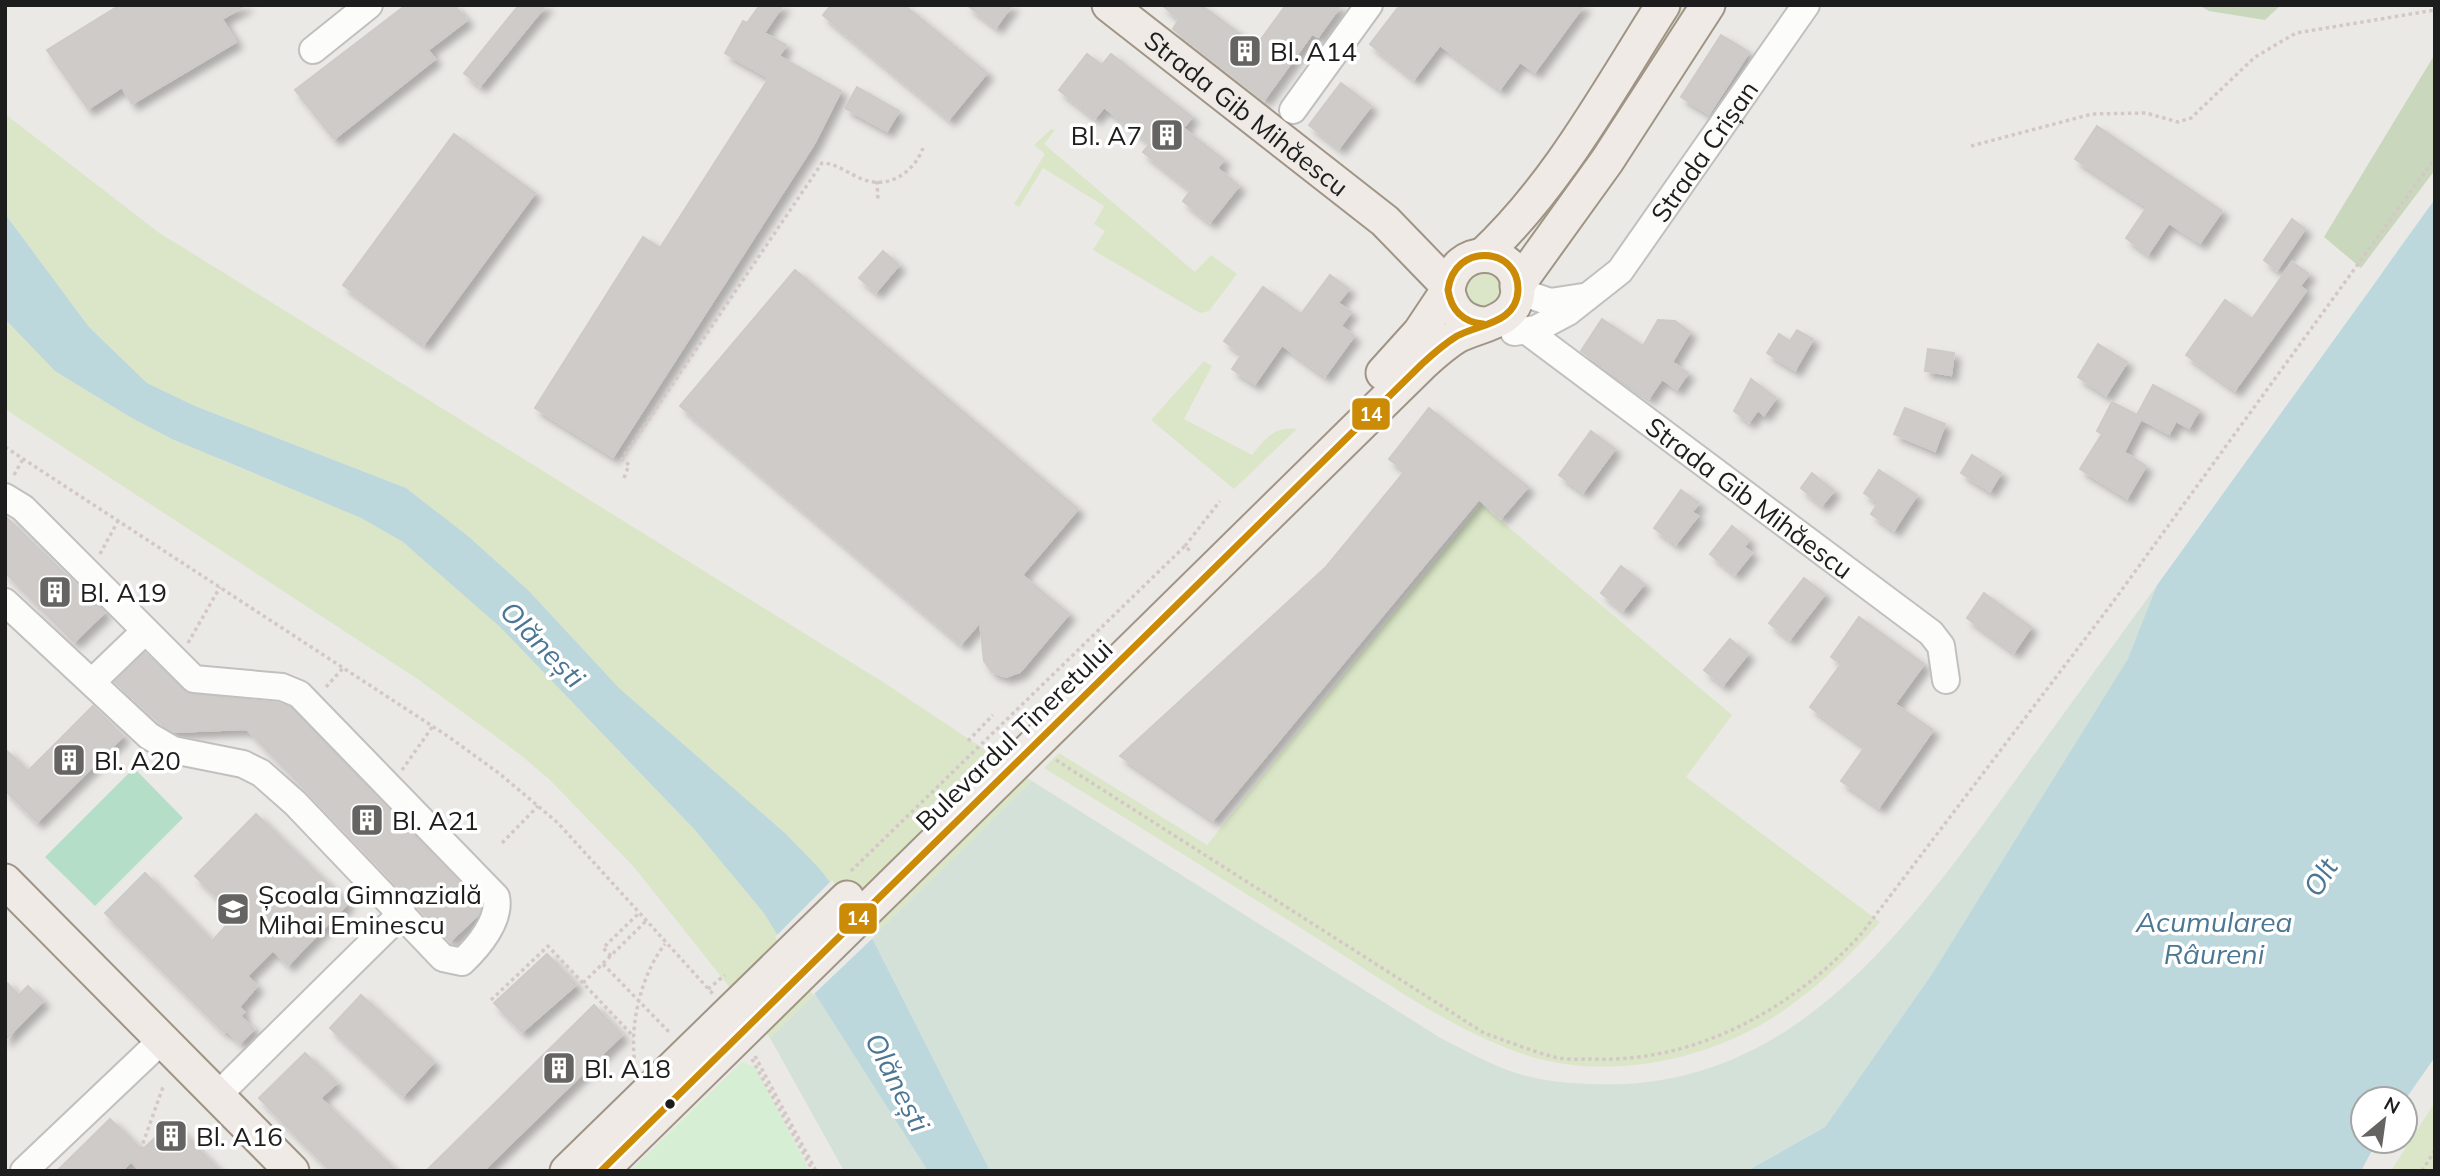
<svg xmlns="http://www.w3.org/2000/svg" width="2440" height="1176" viewBox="0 0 2440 1176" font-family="Mulish,sans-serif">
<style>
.grass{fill:#dae6c7}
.forest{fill:#c9d7bd}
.wetland{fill:#d4e1d8}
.park{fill:#d6eed3}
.pitch{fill:#b5dec8}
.water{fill:#bcd8dc}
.pier{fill:#ebe9e6}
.building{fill:#cecbc9;stroke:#cecac8;stroke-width:2;filter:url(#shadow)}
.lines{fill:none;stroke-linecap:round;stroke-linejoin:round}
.minor-casing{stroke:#c1c0be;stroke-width:30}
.major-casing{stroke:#9f9485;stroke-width:37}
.path{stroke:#d4c8c6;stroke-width:3.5;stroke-dasharray:3.5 3.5;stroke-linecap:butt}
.minor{stroke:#fcfcfb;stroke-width:26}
.major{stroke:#efeae5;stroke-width:33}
.bus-1-casing{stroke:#fff;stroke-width:12}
.bus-1{stroke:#cb8b06;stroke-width:7}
.bus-dot{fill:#1d1d1d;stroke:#fff;stroke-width:2.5}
.labels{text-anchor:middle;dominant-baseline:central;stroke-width:7;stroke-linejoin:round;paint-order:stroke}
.poi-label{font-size:26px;fill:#1d1d1d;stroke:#fff;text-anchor:start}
.street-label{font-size:26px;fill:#1d1d1d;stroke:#fff}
.water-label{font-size:28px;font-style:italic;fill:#4c7794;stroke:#fff}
.line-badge{stroke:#fff;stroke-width:2.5}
.badge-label{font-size:19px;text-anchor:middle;font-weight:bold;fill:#fff}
</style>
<defs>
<filter id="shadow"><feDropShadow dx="6" dy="6" stdDeviation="3.5" flood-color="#0004"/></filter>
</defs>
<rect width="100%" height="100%" fill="#ebe9e6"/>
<!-- grass -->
<path class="grass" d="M1680,5H1692L1547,226L1539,219L1587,154Z
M5,114L158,232L883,682L1032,781L872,938L820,869L785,833L619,688L529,591L468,536L406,488L195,406L147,383L89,327L5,214Z
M1051,129L1055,130L1044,144L1195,272L1211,255L1237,274L1209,311L1200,313L1093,250L1105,231L1094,224L1104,206L1043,168L1019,207L1014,204L1045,154L1034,145Z
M1465 290a19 19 0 1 1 38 0a19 19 0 1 1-38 0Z
M5,319L56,371L130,417L224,461L361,518L403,542L442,574L499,626L694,829L763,912L816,993L770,1038L634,867L549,779L518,753L419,680L5,409Z
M1204,361L1212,366L1184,419L1252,455C1265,439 1274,426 1297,429L1234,489L1151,420Z
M1481,504L1732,715L1686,777L1880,922C1850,956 1820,985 1783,1011C1711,1061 1604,1083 1520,1053C1447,1027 1383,980 1318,939C1227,882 1136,824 1044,768L1059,753L1207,845Z
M2435,1102V1171H2391Z"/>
<!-- forest -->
<path class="forest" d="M2199,5H2281L2265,20L2209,11Z
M2435,54V170L2361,268L2324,237Z"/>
<!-- wetland -->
<path class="wetland" d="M2157,585L2129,659L1932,974L1825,1127L1747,1171H990L872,938L1032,781L1439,1037C1464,1050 1489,1064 1516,1073C1551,1084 1590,1085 1626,1084C1800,1075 1907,928 2001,800C2053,728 2105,657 2157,585Z
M816,993L928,1171H844L770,1038Z"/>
<!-- park -->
<path class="park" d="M742,1062L755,1067L810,1171H630Z"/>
<!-- pitch -->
<path class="pitch" d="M134,768L183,818L95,906L45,857Z"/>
<!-- water -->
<path class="water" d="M2435,199V1057L2405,1100L2363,1099V1141H2377L2361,1171H1747L1825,1127L1932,974L2128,659L2157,585Z
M5,214L89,327L147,383L195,406L406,488L468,536L529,591L619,688L785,833L820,869L872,938L990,1171H928L763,912L694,829L499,626L403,542L361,518L172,439L130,417L55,371L5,319Z"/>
<!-- pier -->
<path class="pier" d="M2435,196L2377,280L2149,596L2154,583Z
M832,880L875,936L813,995L775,937Z"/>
<!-- building -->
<path class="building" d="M120,5H246L222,19L236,42L132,104L122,87L88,109L47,50Z
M406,5H454L467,20L428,50L435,59L334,139L295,90Z
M519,5H546L480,86L464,73Z
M760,5H783L764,33L786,45L779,56L841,91L814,144L613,457L535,408L643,237L660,248L769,78L725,53L743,21L747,23Z
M831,5H904L987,73L949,119L823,15Z
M967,5H1012L996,27Z
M1162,5H1201L1256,46L1286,5H1341L1318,37L1312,34L1264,100L1173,29L1179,19Z
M1400,5H1584L1535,72L1520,62L1500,89L1440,45L1414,79L1370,44Z
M1721,35L1749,52L1709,114L1681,97Z
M1087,54L1102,65L1111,54L1192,117L1183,128L1224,160L1217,168L1239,186L1210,222L1183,201L1191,190L1143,152L1150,143L1104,107L1095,118L1059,90Z
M1341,83L1371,106L1339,148L1309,125Z
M857,87L899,111L887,131L845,108Z
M2097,126L2222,211L2200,243L2169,223L2148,254L2126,238L2147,207L2075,159Z
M454,134L535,193L424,344L343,285Z
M2292,219L2305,229L2277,270L2264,260Z
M883,251L899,265L876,292L859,278Z
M2292,262L2309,274L2300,286L2306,291L2235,390L2186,355L2225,300L2252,319Z
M795,270L1078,509L1022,575L1069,614L1020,672L1006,677L992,672L984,661L980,622L961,644L680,406Z
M1330,275L1349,289L1338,303L1351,312L1341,326L1354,336L1325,376L1282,345L1255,384L1232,369L1242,354L1224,341L1263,287L1301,314Z
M1602,319L1643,346L1658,320L1675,321L1690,332L1672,362L1688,373L1677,389L1662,379L1649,398L1581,351Z
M1797,330L1813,339L1795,370L1767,353L1779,334L1790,341Z
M2098,344L2127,362L2106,395L2078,377Z
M1928,349L1954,353L1951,375L1925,371Z
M1751,379L1776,398L1764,415L1758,410L1749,422L1734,411Z
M2153,385L2199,410L2189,428L2176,421L2169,434L2141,419L2124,452L2146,466L2127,498L2080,469L2102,434L2097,431L2112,402L2137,415Z
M1429,408L1528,487L1501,518L1479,499L1213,820L1120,756L1326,567L1405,471L1389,459Z
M1905,408L1945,424L1935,451L1894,434Z
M1591,431L1615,449L1583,492L1559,475Z
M1972,455L2001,473L1990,491L1961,473Z
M1879,470L1917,495L1894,530L1871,514L1878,503L1864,493Z
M1812,473L1834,491L1822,505L1801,488Z
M1681,490L1699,503L1692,512L1698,516L1676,544L1654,528Z
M5,516L105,612L74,642L5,572Z
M1732,526L1749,540L1744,547L1752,553L1735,574L1710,554Z
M1621,566L1644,584L1623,610L1601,593Z
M1804,578L1825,594L1790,639L1769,623Z
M1984,593L2031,627L2014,652L1967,618Z
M1859,617L1924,664L1895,704L1933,730L1879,807L1841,781L1865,747L1810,707L1841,664L1831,657Z
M1730,639L1748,654L1723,685L1704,670Z
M145,653L183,690L192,694L279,703L290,707L481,905L479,914L450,941L247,729L173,732L166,728L115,682Z
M93,706L123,736L37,822L5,790V749L28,771Z
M256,814L348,903L288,965L273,950L247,976L257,986L239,1007L244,1012L240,1016L254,1029L240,1043L226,1030L224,1032L105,913L145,873L212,941L236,915L195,876Z
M547,954L576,985L522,1032L494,1003Z
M5,981L19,995L28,986L43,1001L5,1040Z
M361,995L434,1062L403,1096L330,1028Z
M594,1005L622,1035L483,1171H426Z
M305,1053L337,1083L320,1098L396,1171H331L259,1098Z
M110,1119L142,1150L172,1122L220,1171H140L131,1161L122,1171H57Z"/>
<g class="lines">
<defs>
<g id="minor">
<path d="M313,50L369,5"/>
<path d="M1293,110L1369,5"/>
<path d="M1518,291L1550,302L1583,297"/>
<path id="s1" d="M1527,331L1931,633L1941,646L1946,680"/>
<path id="s2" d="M1514,332L1536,329L1568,312L1620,271L1806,5"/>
<path d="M5,497L23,508L194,679L282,687L299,694L496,897C501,920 478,947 462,962L443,958L295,803L261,773L243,764L173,750L149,736L5,602"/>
<path d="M92,682L144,632"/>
<path d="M218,1095L402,913"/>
<path d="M24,1171L163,1039"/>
</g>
<g id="major">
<path id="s3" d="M1109,5L1385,221L1448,286"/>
<path d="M1483,255C1558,185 1608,91 1663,5"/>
<path d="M1517,286L1607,161L1708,5"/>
<path d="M1383,373L1420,332L1448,290"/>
<path d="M5,881L292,1171"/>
<path d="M567,1171L847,898"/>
<path d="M601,1171L1423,363C1434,353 1444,344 1457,336C1480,324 1517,323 1518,290C1519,246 1454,242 1448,290C1451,310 1463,322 1483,324"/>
</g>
</defs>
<!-- minor casing -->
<use href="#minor" class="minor-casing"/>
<!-- major casing -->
<use href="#major" class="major-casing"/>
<!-- path -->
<path class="path" d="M1971,146L2092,114L2146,113L2178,122L2191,118L2255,57L2296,33L2435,10
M877,181L878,201
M5,447L449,737L500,774L558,823L713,994
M14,475L23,459
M624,478L629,465L622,459L822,163C836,163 849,174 862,179C889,190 914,172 923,148
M1185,546L1220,501
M100,554L119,519
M188,643L220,587
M326,687L343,668
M968,741L993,715
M1056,760L1484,1033C1507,1041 1531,1051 1554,1057C1566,1060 1580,1059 1592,1059C1696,1063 1793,1009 1862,933L2110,606L2435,158
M402,770L433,726
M502,843L538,806
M851,871L1185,546L1192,553
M611,956L603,948L639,913
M603,964L670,1033
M583,983L646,921
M708,989L725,975
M491,1000L548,946L634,1037
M755,1056L816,1171
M752,1059L813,1171
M635,1065C629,1025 641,975 665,944
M138,1171L142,1146L163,1087
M2422,1171L2435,1150"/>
<!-- minor -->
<use href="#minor" class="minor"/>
<!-- major -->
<use href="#major" class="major"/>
<defs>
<path id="bus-1" d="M601,1171L1423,363C1434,353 1444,344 1457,336C1480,324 1517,323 1518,290C1519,246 1454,242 1448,290C1451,310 1463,322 1483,324"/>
</defs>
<!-- bus-1 casing -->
<use href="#bus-1" class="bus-1-casing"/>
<!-- bus-1 -->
<use href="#bus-1" class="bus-1"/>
</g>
<!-- icons -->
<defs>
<symbol id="building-square" viewBox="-11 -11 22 22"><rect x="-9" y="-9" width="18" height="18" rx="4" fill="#656463" stroke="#fff"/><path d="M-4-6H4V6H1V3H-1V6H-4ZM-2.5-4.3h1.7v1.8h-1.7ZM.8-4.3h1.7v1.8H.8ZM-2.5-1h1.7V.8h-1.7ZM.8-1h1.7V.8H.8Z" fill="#fff"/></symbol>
<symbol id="school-square" viewBox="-11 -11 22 22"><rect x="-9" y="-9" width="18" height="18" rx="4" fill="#656463" stroke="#fff"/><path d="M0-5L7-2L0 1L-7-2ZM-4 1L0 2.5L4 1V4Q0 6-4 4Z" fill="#fff"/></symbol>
</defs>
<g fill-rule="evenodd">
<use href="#building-square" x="1226" y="32" width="38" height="38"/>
<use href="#building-square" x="1148" y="116" width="38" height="38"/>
<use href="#building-square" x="36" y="573" width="38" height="38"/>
<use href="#building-square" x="50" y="741" width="38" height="38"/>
<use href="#building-square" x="348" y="801" width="38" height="38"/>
<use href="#school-square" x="214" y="890" width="38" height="38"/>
<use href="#building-square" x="540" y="1049" width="38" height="38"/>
<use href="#building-square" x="152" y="1117" width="38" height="38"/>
</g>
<!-- markers -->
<circle class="bus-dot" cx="670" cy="1104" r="6"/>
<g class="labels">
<!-- poi labels -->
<g class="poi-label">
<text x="1270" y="51">Bl. A14</text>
<text x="1142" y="135" text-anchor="end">Bl. A7</text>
<text x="80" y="592">Bl. A19</text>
<text x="94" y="760">Bl. A20</text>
<text x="392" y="820">Bl. A21</text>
<text x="258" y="894">Școala Gimnazială<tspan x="258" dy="30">Mihai Eminescu</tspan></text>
<text x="584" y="1068">Bl. A18</text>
<text x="196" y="1136">Bl. A16</text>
</g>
<!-- street labels -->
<g class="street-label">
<text stroke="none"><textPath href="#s3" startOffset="175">Strada Gib Mihăescu</textPath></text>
<text stroke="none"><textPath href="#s2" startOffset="271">Strada Crișan</textPath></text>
<text stroke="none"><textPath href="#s1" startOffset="278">Strada Gib Mihăescu</textPath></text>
<text transform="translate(1014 735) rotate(-44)">Bulevardul Tineretului</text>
</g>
<!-- water labels -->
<g class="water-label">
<text transform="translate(543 644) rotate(46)">Olănești</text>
<text transform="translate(2320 877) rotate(-58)">Olt</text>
<text x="2214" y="921">Acumularea<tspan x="2214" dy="32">Râureni</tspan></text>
<text transform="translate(898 1082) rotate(63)">Olănești</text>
</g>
</g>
<g class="line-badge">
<rect x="1351" y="397" width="40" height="34" rx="7" fill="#cb8b06"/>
<rect x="838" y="902" width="40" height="33" rx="7" fill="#cb8b06"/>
</g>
<g class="badge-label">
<text x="1371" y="421">14</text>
<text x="858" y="925">14</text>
</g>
<!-- border -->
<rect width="2440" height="1176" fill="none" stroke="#1d1d1d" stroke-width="14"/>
<!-- north arrow -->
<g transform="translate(2384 1120) rotate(29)"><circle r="33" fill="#ffffff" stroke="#a5a5a5" stroke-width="2"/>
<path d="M0-5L12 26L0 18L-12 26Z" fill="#656463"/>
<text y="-10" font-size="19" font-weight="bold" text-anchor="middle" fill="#1d1d1d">N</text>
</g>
</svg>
